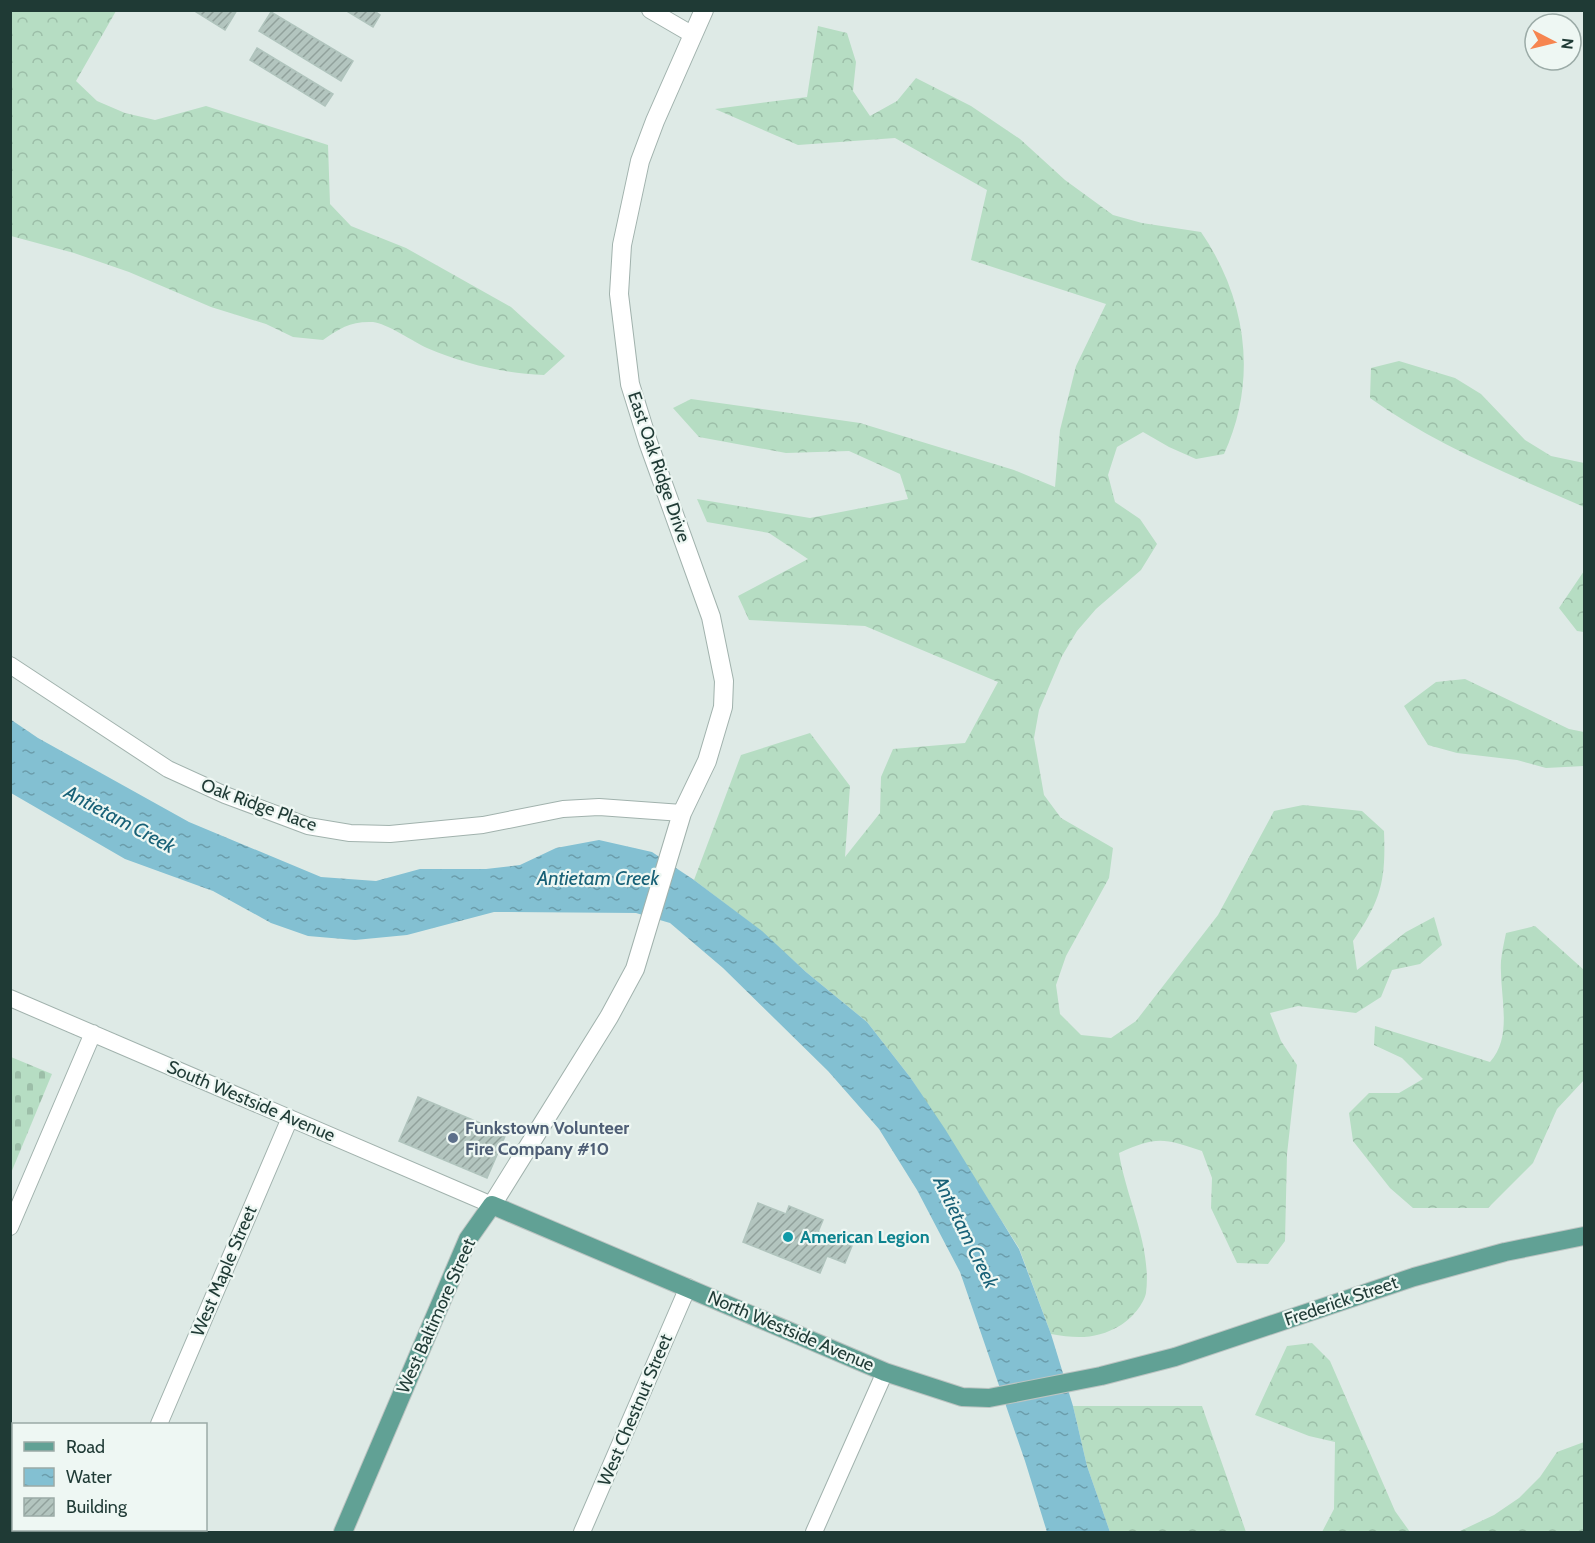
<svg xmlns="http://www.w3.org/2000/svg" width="1595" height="1543" viewBox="0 0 1595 1543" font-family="Cabin,sans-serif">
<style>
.forest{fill:url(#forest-crowns)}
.cemetery{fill:url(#cemetery-stones)}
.water{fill:url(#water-ripples)}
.building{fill:url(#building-hatch);stroke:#b0c4bd;stroke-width:1.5}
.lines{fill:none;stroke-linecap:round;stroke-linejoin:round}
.minor-casing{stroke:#a1b2ad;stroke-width:18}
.tertiary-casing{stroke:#a1b2ad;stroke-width:20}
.primary-casing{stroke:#bcc4c2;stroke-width:20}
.minor{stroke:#fff;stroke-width:16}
.tertiary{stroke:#fff;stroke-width:18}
.primary{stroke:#61a195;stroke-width:18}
.service-dot{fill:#5c6f8a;stroke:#eef7f3;stroke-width:2}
.culture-dot{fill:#0f9aa8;stroke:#eef7f3;stroke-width:2}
.labels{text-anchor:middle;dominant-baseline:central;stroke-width:4.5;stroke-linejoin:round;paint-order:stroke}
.street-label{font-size:18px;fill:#1f3a35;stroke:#eef7f3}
.service-label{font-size:18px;font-weight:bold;fill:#4e5e75;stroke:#eef7f3;text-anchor:start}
.culture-label{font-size:18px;font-weight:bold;fill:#0d838f;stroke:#eef7f3;text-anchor:start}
.water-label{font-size:20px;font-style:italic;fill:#186177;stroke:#eef7f3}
</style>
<defs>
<pattern id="forest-crowns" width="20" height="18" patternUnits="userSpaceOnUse" patternTransform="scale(1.5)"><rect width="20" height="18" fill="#b6ddc3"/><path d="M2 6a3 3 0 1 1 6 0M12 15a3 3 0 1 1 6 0" fill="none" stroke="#9cbea8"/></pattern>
<pattern id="cemetery-stones" width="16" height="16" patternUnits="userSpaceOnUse" patternTransform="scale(1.5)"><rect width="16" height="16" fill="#b6ddc3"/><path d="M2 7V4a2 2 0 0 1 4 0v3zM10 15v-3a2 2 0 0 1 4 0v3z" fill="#9cbea8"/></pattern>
<pattern id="water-ripples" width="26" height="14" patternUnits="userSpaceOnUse" patternTransform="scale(1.5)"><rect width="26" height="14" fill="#83c0d2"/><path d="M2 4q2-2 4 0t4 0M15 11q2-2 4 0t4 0" fill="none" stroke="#6b9dab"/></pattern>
<pattern id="building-hatch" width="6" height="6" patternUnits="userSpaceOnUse" patternTransform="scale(1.5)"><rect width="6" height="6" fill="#b3c5bf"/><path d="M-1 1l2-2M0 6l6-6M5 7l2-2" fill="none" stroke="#91a19c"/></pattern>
</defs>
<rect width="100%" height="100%" fill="#deeae6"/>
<!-- forest -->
<path class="forest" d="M11,10L116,11L76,81L97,101L125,113L155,120L206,106L328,145L330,204L351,226L406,248L511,307L565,356L544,375C502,373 465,364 427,348C414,342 386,323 373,322C351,321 340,328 323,340L293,337L266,324L211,307L129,272L74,253L11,236Z
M818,26L847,33L856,62L853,91L870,116L897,101L916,78L971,106L1020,139L1065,180L1113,215L1142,223L1201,232C1247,299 1258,380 1224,454L1196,459L1169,447L1143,432L1117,447L1108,475L1115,502L1140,519L1157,544L1141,570L1096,609L1077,631L1062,656L1039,710L1034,738L1044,795L1061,818L1113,848L1109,878L1066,956L1056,985L1060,1014L1081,1035L1111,1038L1136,1021L1218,915L1274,811L1303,805L1362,811L1384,831C1386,881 1381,900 1353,941L1357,970L1406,932L1434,917L1442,945L1420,964L1392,970L1381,997L1356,1013L1298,1006L1270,1013L1281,1041L1297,1065L1287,1154L1285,1241L1268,1264L1237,1263L1211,1208L1212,1178L1202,1151C1164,1138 1156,1136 1119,1153C1126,1198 1152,1246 1146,1293C1144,1304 1131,1319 1121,1325C1098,1339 1078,1339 1051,1334L1019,1248L910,1077L867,1022L806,972L761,931L694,880L741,755L810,733L850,786L845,857L880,813L881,777L893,749L965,743L998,682L865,626L749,620L738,596L808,559L769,533L707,522L697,499L810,518L908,499L900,474L849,451L786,453L699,437L673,408L691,399L860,423L1014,470L1055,487L1060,430L1076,366L1106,304L971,260L987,190L895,138L798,145L715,109L807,97Z
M1399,361L1455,378L1481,394L1525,440L1551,456L1584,463V507C1511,475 1435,445 1370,398L1371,368Z
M1584,571V632L1577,631L1559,608Z
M1465,679L1569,729L1584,732V766L1546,768L1517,760L1457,753L1428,745L1404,706L1436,682Z
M1535,926L1584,970V1080L1557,1109L1533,1163L1488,1208H1413L1390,1188L1353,1141L1349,1113L1369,1093H1399L1423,1079L1402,1058L1374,1045L1375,1026L1490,1062C1514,1035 1499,995 1501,961C1502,952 1504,942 1506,933Z
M1312,1343L1330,1361L1395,1511L1410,1532H1322L1334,1509L1335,1442L1309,1436L1255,1415L1287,1346Z
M1073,1406H1202L1246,1532H1110L1087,1466Z
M1584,1442V1532H1458L1494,1515L1519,1498L1540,1477L1557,1452Z"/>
<!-- cemetery -->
<path class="cemetery" d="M11,1057L52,1074L11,1173Z"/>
<!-- water -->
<path class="water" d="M10,719L38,738L189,822L321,877L376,881L420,869H486L520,865L556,848L599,840L652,852L694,880L762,931L806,972L867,1022L910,1077L945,1129L1019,1249L1051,1334L1073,1406L1087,1466L1110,1532H1047L1025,1461L960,1272L917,1190L879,1129L828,1071L723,968L670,923L636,913L494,912L407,935L355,940L308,936L271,923L213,891L125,859L11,793Z"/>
<!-- building -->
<path class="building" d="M193,10H237L225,30Z
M345,10H373L380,15L373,27Z
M271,12L353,61L341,81L259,31Z
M257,48L333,94L325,106L250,60Z
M418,1097L506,1134L487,1178L399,1141Z
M758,1203L786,1214L789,1206L823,1220L818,1232L852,1246L845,1263L827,1256L820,1273L743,1242Z"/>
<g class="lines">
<defs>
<path id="minor" d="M650,10L693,35
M10,665L168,769L225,795L308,826L350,833L390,834L483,825L563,809L599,807L682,813
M10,998L492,1205
M10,1227L93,1033
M159,1424L290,1118
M10,1506L14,1507
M64,1530L71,1532
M113,1532L114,1530
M582,1532L688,1287
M814,1532L885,1372"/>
<path id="tertiary" d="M492,1205L609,1017L635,969L682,813L707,761L723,707L724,681L711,617L648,442L630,384L619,294L622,245L640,161L655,121L704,10"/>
<path id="primary" d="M343,1532L468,1239L492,1205L885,1372L962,1397L989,1398L1101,1376L1175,1357L1414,1277L1505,1252L1584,1236"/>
</defs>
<!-- minor casing -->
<use href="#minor" class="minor-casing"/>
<!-- tertiary casing -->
<use href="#tertiary" class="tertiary-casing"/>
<!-- primary casing -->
<use href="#primary" class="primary-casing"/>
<!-- minor -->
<use href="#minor" class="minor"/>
<!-- tertiary -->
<use href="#tertiary" class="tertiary"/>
<!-- primary -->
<use href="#primary" class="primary"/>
</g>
<!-- markers -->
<circle class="service-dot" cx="453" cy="1138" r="6"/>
<circle class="culture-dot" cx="788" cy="1237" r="6"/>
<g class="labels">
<!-- street labels -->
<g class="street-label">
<text transform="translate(659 467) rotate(71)">East Oak Ridge Drive</text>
<text transform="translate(259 805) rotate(20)">Oak Ridge Place</text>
<text transform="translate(251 1101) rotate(23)">South Westside Avenue</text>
<text transform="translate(224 1271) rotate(-67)">West Maple Street</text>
<text transform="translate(1341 1301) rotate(-19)">Frederick Street</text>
<text transform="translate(436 1316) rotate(-66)">West Baltimore Street</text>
<text transform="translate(791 1331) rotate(23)">North Westside Avenue</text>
<text transform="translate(635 1410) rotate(-67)">West Chestnut Street</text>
</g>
<!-- service labels -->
<g class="service-label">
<text x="465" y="1128">Funkstown Volunteer<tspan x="465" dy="21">Fire Company #10</tspan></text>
</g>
<!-- culture labels -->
<g class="culture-label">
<text x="800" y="1237">American Legion</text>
</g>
<!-- water labels -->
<g class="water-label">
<text transform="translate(120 819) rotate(28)">Antietam Creek</text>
<text x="598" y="878">Antietam Creek</text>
<text transform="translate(966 1232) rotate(64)">Antietam Creek</text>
</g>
</g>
<!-- border -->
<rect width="1595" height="1543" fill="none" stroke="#1f3a35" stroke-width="24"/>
<!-- legend -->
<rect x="12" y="1423" width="195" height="108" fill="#eef7f3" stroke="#9baba7" stroke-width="1.5"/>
<rect x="24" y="1442" width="30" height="9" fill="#61a195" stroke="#9baba7" stroke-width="1.5"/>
<text x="66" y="1453" font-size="18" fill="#1f3a35">Road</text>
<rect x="24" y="1468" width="30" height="18" fill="url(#water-ripples)" stroke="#9baba7" stroke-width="1.5"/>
<text x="66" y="1483" font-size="18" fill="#1f3a35">Water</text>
<rect x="24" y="1498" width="30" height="18" fill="url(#building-hatch)" stroke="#9baba7" stroke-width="1.5"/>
<text x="66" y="1513" font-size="18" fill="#1f3a35">Building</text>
<!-- north arrow -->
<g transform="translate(1553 42) rotate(97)"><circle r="28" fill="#eef7f3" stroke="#9baba7" stroke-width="1.5"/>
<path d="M0-4.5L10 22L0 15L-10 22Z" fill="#f68550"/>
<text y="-9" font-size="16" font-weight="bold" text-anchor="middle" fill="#1f3a35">N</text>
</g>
</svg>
